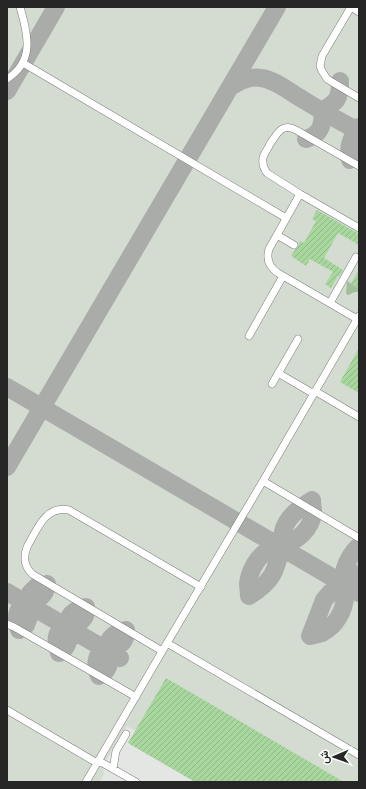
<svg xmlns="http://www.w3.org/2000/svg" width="366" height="789" viewBox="0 0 366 789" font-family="'Times New Roman',Vazirmatn,serif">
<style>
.built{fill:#d4dcd2}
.green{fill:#a0c099}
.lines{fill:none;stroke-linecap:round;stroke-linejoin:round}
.taxiway{stroke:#aaacaa;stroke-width:18}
.building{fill:url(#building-hatch)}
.minor-casing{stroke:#7a7d7a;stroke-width:8}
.minor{stroke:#fff;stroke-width:7}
</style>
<defs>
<pattern id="building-hatch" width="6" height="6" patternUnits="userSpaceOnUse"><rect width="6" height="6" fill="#a8d79e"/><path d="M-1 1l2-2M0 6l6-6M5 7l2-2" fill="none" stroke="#90b888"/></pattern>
</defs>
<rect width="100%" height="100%" fill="#e3e6e3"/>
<!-- built -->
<path class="built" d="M7,7H359V782H195L128,743L135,731L127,726L103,766L104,774L100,782H7Z"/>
<!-- green -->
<path class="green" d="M347,281L359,288V292H355L348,295L346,294Z"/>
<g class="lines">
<!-- taxiway -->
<path class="taxiway" d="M229,88C239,81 249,76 261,78C276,80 290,92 302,99C321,111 340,121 359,132
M7,91L56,7
M306,139C320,135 324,125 322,111C337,102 340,99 340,81
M350,160C348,149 349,139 358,131L359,127
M7,387L359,593
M7,467L277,7
M312,500C301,507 289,515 284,528C282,534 282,541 281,547C276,572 272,582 249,596C249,592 248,588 248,584C249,572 257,556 269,550C272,549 277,549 281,547C296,541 312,530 313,512C313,508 312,504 312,500
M47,584C44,612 8,593 19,630L26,625L29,617V610L27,603L30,593L37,586L47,584
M7,592L120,658
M126,630C126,633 126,637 124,640C121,646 114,647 108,649C94,653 95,666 99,676C106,673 110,666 109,658C108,655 107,652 107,648C107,638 116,632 126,630
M310,636C314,635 318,634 322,633C336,626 345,610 345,595C345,587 343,580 344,573C345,564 352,552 359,546
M310,636L324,600L331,592L359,574
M59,653C83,638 51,614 86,607C86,610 86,614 85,616C76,634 48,619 59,653"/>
</g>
<!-- building -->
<path class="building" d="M317,210L359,234V245L338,233L324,258L343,270L339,277L338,276L331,288L325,284L333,272L310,259L306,266L291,256L295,250L298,247L299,243L300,241L304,243L316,221L312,219Z
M359,270V288L351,283Z
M359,348V393L340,382Z
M166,678L344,782H195L128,743Z"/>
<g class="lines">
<defs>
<path id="minor" d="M351,7L322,56L320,66L322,71L327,79L359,98
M351,7L359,12
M23,63L286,218
M7,79C35,61 28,34 20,7
M359,166L296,130C282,122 277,134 270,144C268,149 264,153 263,158C262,164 264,169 267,173L300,194L359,228
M300,194L269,249C266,259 269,267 278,273L357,319
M277,235L294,245
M330,303L356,257
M249,336L283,276
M278,373L314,394
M272,384L298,339
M315,391L359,417
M263,481L359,538
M7,624L14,627L136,697
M167,643L359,755
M162,651L32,574C24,566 23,558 27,547C37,530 45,505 69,510L201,587
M7,710L97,763
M99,761L136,782
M113,769L116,751L126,734
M86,782L167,643L263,481L359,316"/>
</defs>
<!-- minor casing -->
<use href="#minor" class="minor-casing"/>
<!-- minor -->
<use href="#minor" class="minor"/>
</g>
<!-- border -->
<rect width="366" height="789" fill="none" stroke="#252625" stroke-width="16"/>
<!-- north arrow -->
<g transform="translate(334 757) rotate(268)" stroke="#ffffff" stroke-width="3" paint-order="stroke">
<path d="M0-3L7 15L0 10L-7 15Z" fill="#252625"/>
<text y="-6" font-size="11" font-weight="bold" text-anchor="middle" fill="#252625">ش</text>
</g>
</svg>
